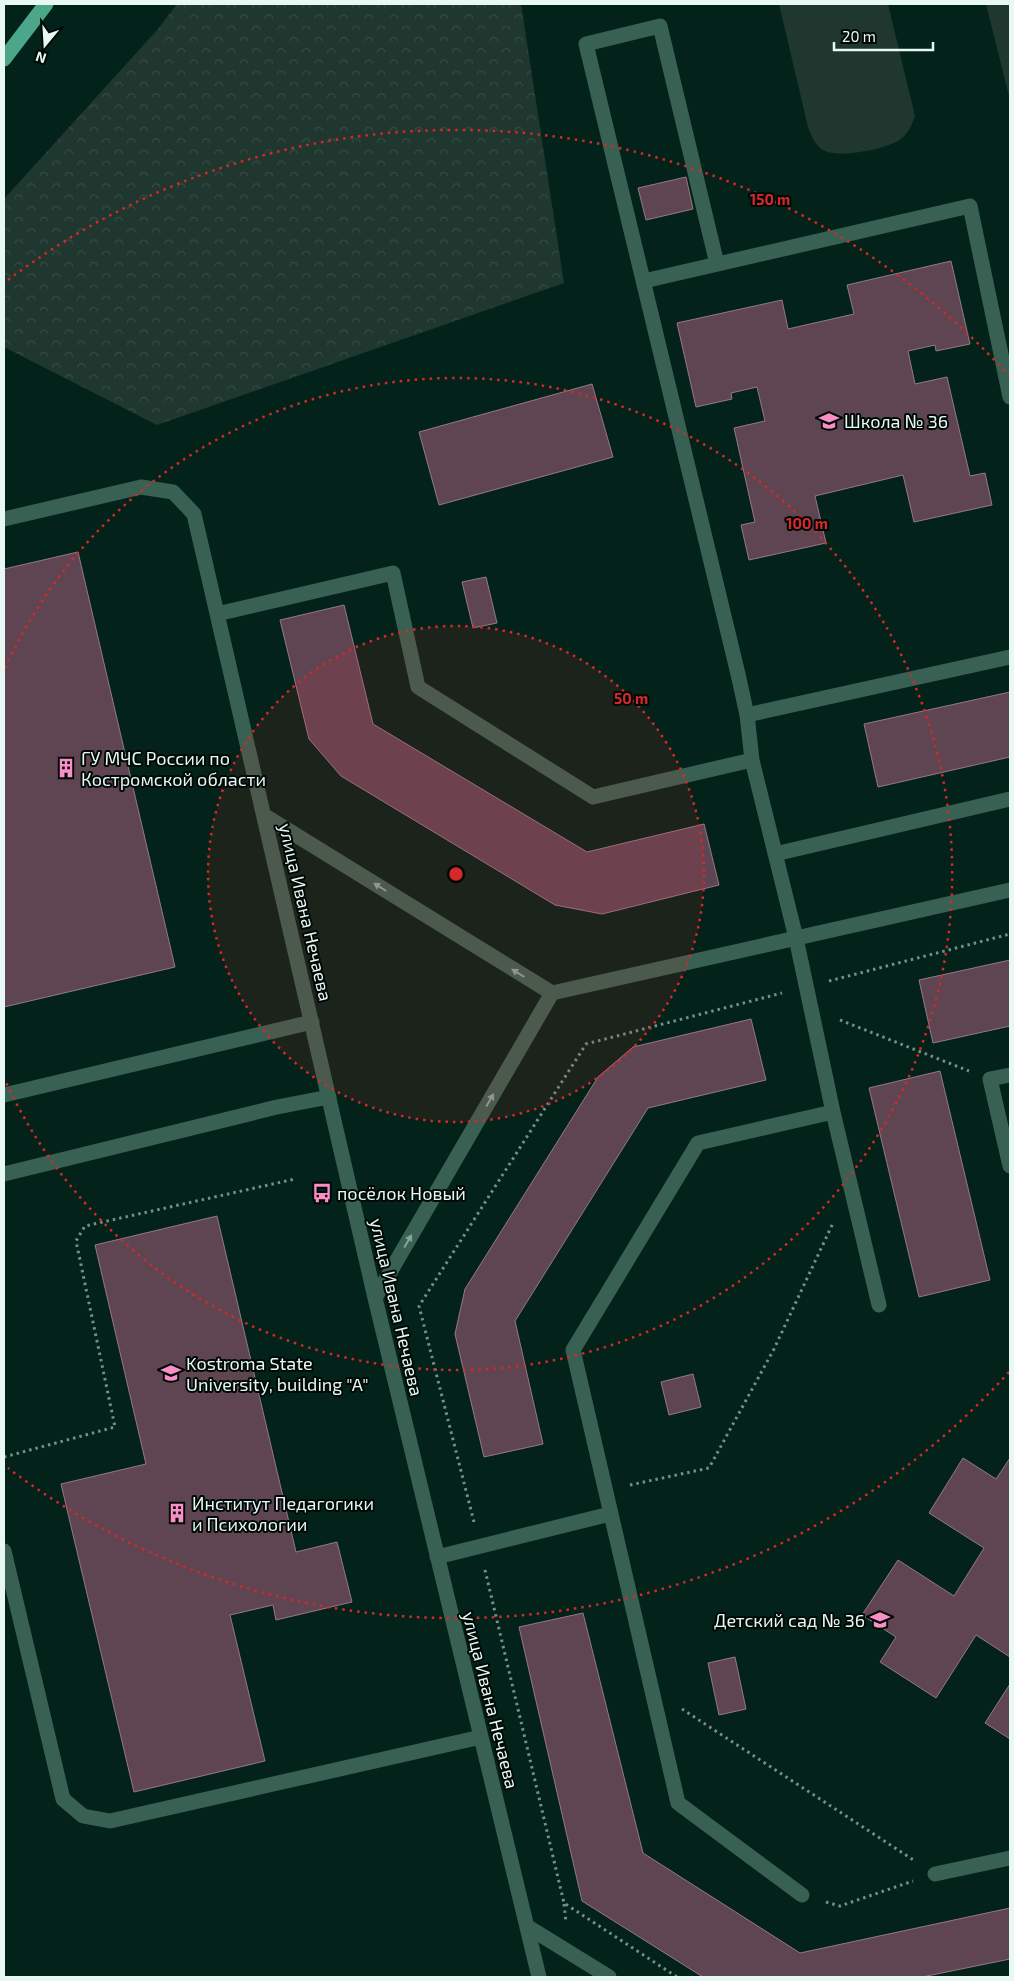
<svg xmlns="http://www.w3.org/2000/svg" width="1014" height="1981" viewBox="0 0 1014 1981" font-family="'Exo 2',sans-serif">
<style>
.forest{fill:url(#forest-crowns)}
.green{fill:#1f372f}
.building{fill:#5f4552;stroke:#957886}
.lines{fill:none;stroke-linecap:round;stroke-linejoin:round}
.path{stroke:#768f87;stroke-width:3;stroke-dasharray:2.5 4;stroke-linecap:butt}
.minor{stroke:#396153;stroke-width:15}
.major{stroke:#4ca68a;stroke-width:15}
.oneway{fill:#87a59b}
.ring{fill:none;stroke:#d62828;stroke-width:2.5;stroke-dasharray:2.5 5}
.labels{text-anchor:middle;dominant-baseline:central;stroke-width:4;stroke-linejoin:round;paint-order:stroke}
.poi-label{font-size:18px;fill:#e7f9f2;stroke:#010906;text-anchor:start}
.street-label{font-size:18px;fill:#e7f9f2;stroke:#010906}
.centre{fill:#d62828;stroke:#010906;stroke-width:2.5}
.ring-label{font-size:15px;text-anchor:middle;font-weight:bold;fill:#d62828;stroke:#010906;stroke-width:4;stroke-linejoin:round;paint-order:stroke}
</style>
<defs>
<pattern id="forest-crowns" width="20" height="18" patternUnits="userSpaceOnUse" patternTransform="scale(1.25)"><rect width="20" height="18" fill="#1f372f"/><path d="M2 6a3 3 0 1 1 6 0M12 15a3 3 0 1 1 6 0" fill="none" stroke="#354b43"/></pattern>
</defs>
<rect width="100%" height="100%" fill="#03231a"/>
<!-- forest -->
<path class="forest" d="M177,4H521L564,283L157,425L4,347V199L158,29Z"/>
<!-- green -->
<path class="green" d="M779,4H888L915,116C912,124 909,133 901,139C888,149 838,159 823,150C815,145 811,135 808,127Z
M986,4H1010V100Z"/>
<!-- building -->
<path class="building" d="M686,177L693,209L646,220L638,188Z
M951,261L970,344L936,351L935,345L908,351L915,384L947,377L970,476L985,473L992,505L914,522L903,475L815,496L826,543L749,560L741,525L755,522L734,428L765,421L757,387L731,393L732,399L696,407L677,323L782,300L788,329L854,314L847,285Z
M592,384L613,457L439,505L419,432Z
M78,552L175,967L4,1007V569Z
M486,577L497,623L473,628L462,582Z
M344,605L373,724L587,852L704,824L719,885L602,914L555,905L341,776L309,739L280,620Z
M1010,692V757L878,787L864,724Z
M1010,960V1026L933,1043L919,980Z
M751,1019L766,1080L648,1108L515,1321L543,1444L484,1457L455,1334L465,1289L598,1077L633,1047Z
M940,1071L990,1280L919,1297L869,1088Z
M217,1216L296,1552L337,1542L352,1602L276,1620L273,1605L230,1615L265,1761L134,1792L61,1484L146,1464L95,1245Z
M693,1374L701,1407L669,1415L661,1382Z
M963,1458L996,1479L1010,1458V1657L976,1635L936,1698L880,1662L896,1637L862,1615L898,1560L954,1596L984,1548L929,1513Z
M583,1613L643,1853L800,1953L1010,1908V1959L922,1977H703L582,1901L519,1627Z
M735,1657L746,1709L719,1715L708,1663Z
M1010,1684V1739L985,1723Z"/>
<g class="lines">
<!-- path -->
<path class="path" d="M829,981L1010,934
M840,1020L969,1071
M4,1457L115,1427L76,1241L85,1226L295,1179
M630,1485L709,1468L774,1349L833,1223
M474,1522L419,1306L586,1044L782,993
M485,1570L564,1903L677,1977
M682,1709L915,1861
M826,1902L840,1906L913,1881
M564,1904L566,1922"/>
<!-- minor -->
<path class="minor" d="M717,264L660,26L586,44L738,674L747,715L752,760L796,938L833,1112L879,1305
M644,281L970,206L1010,397
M4,519L141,487L173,492L194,514L375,1298L539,1977
M217,614L393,573L418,687L593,797L752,760
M747,715L1010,657
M265,816L552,993L375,1298
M775,854L1010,799
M552,993L1010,890
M1010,1075L990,1079L1010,1166
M4,1095L312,1022
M4,1174L277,1107L329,1097
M4,1551L63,1799L83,1816L110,1821L481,1737
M437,1557L610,1514
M935,1874L1010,1858
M802,1895L678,1803L573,1350L698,1143L833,1112
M528,1927L609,1977"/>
<!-- major -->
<path class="major" d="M4,59L46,4"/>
</g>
<!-- one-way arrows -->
<defs><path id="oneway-solid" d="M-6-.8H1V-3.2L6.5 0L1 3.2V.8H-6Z" transform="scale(1.25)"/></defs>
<g class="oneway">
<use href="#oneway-solid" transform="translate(380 887) rotate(-148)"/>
<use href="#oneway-solid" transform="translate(518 973) rotate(-148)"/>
<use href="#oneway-solid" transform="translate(490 1100) rotate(-60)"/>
<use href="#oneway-solid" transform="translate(408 1241) rotate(-60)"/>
</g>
<!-- distance rings -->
<circle cx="456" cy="874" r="248" fill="#d62828" fill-opacity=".12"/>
<g class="ring">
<circle cx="456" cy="874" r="248"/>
<path d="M5 668A496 496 0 1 1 5 1080"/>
<path d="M1009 1372A744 744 0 0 1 8 1468M8 280A744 744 0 0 1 1009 376"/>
</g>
<!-- icons -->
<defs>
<symbol id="school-bare" viewBox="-9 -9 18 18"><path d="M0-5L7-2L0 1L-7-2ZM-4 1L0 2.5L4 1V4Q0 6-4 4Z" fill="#fa8fc8" stroke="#010906" stroke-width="2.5" paint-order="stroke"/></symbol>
<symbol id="building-bare" viewBox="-9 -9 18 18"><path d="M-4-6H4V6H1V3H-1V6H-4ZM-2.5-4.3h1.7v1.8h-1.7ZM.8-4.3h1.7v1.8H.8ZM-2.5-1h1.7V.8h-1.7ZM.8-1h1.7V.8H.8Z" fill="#fa8fc8" stroke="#010906" stroke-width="2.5" paint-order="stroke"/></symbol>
<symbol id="bus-bare" viewBox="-9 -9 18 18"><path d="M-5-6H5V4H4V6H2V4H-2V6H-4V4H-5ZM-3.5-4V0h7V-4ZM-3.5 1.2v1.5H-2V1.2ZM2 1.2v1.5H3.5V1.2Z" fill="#fa8fc8" stroke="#010906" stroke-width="2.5" paint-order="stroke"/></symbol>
<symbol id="university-bare" viewBox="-9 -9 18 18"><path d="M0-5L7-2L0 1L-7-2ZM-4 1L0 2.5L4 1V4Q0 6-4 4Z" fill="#fa8fc8" stroke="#010906" stroke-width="2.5" paint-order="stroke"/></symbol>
</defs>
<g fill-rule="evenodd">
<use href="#school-bare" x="815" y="407" width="28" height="28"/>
<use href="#building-bare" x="52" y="754" width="28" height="28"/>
<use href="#bus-bare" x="308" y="1179" width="28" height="28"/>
<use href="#university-bare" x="157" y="1359" width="28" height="28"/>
<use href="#building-bare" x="163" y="1499" width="28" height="28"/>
<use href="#school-bare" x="866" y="1606" width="28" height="28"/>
</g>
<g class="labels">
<!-- poi labels -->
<g class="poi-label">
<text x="844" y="421">Школа № 36</text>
<text x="81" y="758">ГУ МЧС России по<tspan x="81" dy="21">Костромской области</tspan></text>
<text x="337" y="1193">посёлок Новый</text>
<text x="186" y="1363">Kostroma State<tspan x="186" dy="21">University, building "A"</tspan></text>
<text x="192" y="1503">Институт Педагогики<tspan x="192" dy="21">и Психологии</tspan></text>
<text x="865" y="1620" text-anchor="end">Детский сад № 36</text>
</g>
<!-- street labels -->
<g class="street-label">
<text transform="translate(306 912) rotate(77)">улица Ивана Нечаева</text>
<text transform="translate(397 1307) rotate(77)">улица Ивана Нечаева</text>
<text transform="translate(491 1700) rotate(76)">улица Ивана Нечаева</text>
</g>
</g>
<circle cx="456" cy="874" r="8" class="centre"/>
<g class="ring-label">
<text x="770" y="205">150 m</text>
<text x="807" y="529">100 m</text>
<text x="631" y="704">50 m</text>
</g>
<!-- border -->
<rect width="1014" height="1981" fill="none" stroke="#e7f9f2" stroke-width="10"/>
<!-- north arrow -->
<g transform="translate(45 45) rotate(198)" stroke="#010906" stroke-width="4" paint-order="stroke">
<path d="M0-4L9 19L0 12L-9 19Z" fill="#e7f9f2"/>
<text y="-8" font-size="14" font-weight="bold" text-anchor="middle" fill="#e7f9f2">N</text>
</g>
<!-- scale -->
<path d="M834 42v8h99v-8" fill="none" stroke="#e7f9f2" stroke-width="2.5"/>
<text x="842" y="42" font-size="15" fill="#e7f9f2" stroke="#010906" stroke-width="4" paint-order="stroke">20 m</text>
</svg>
